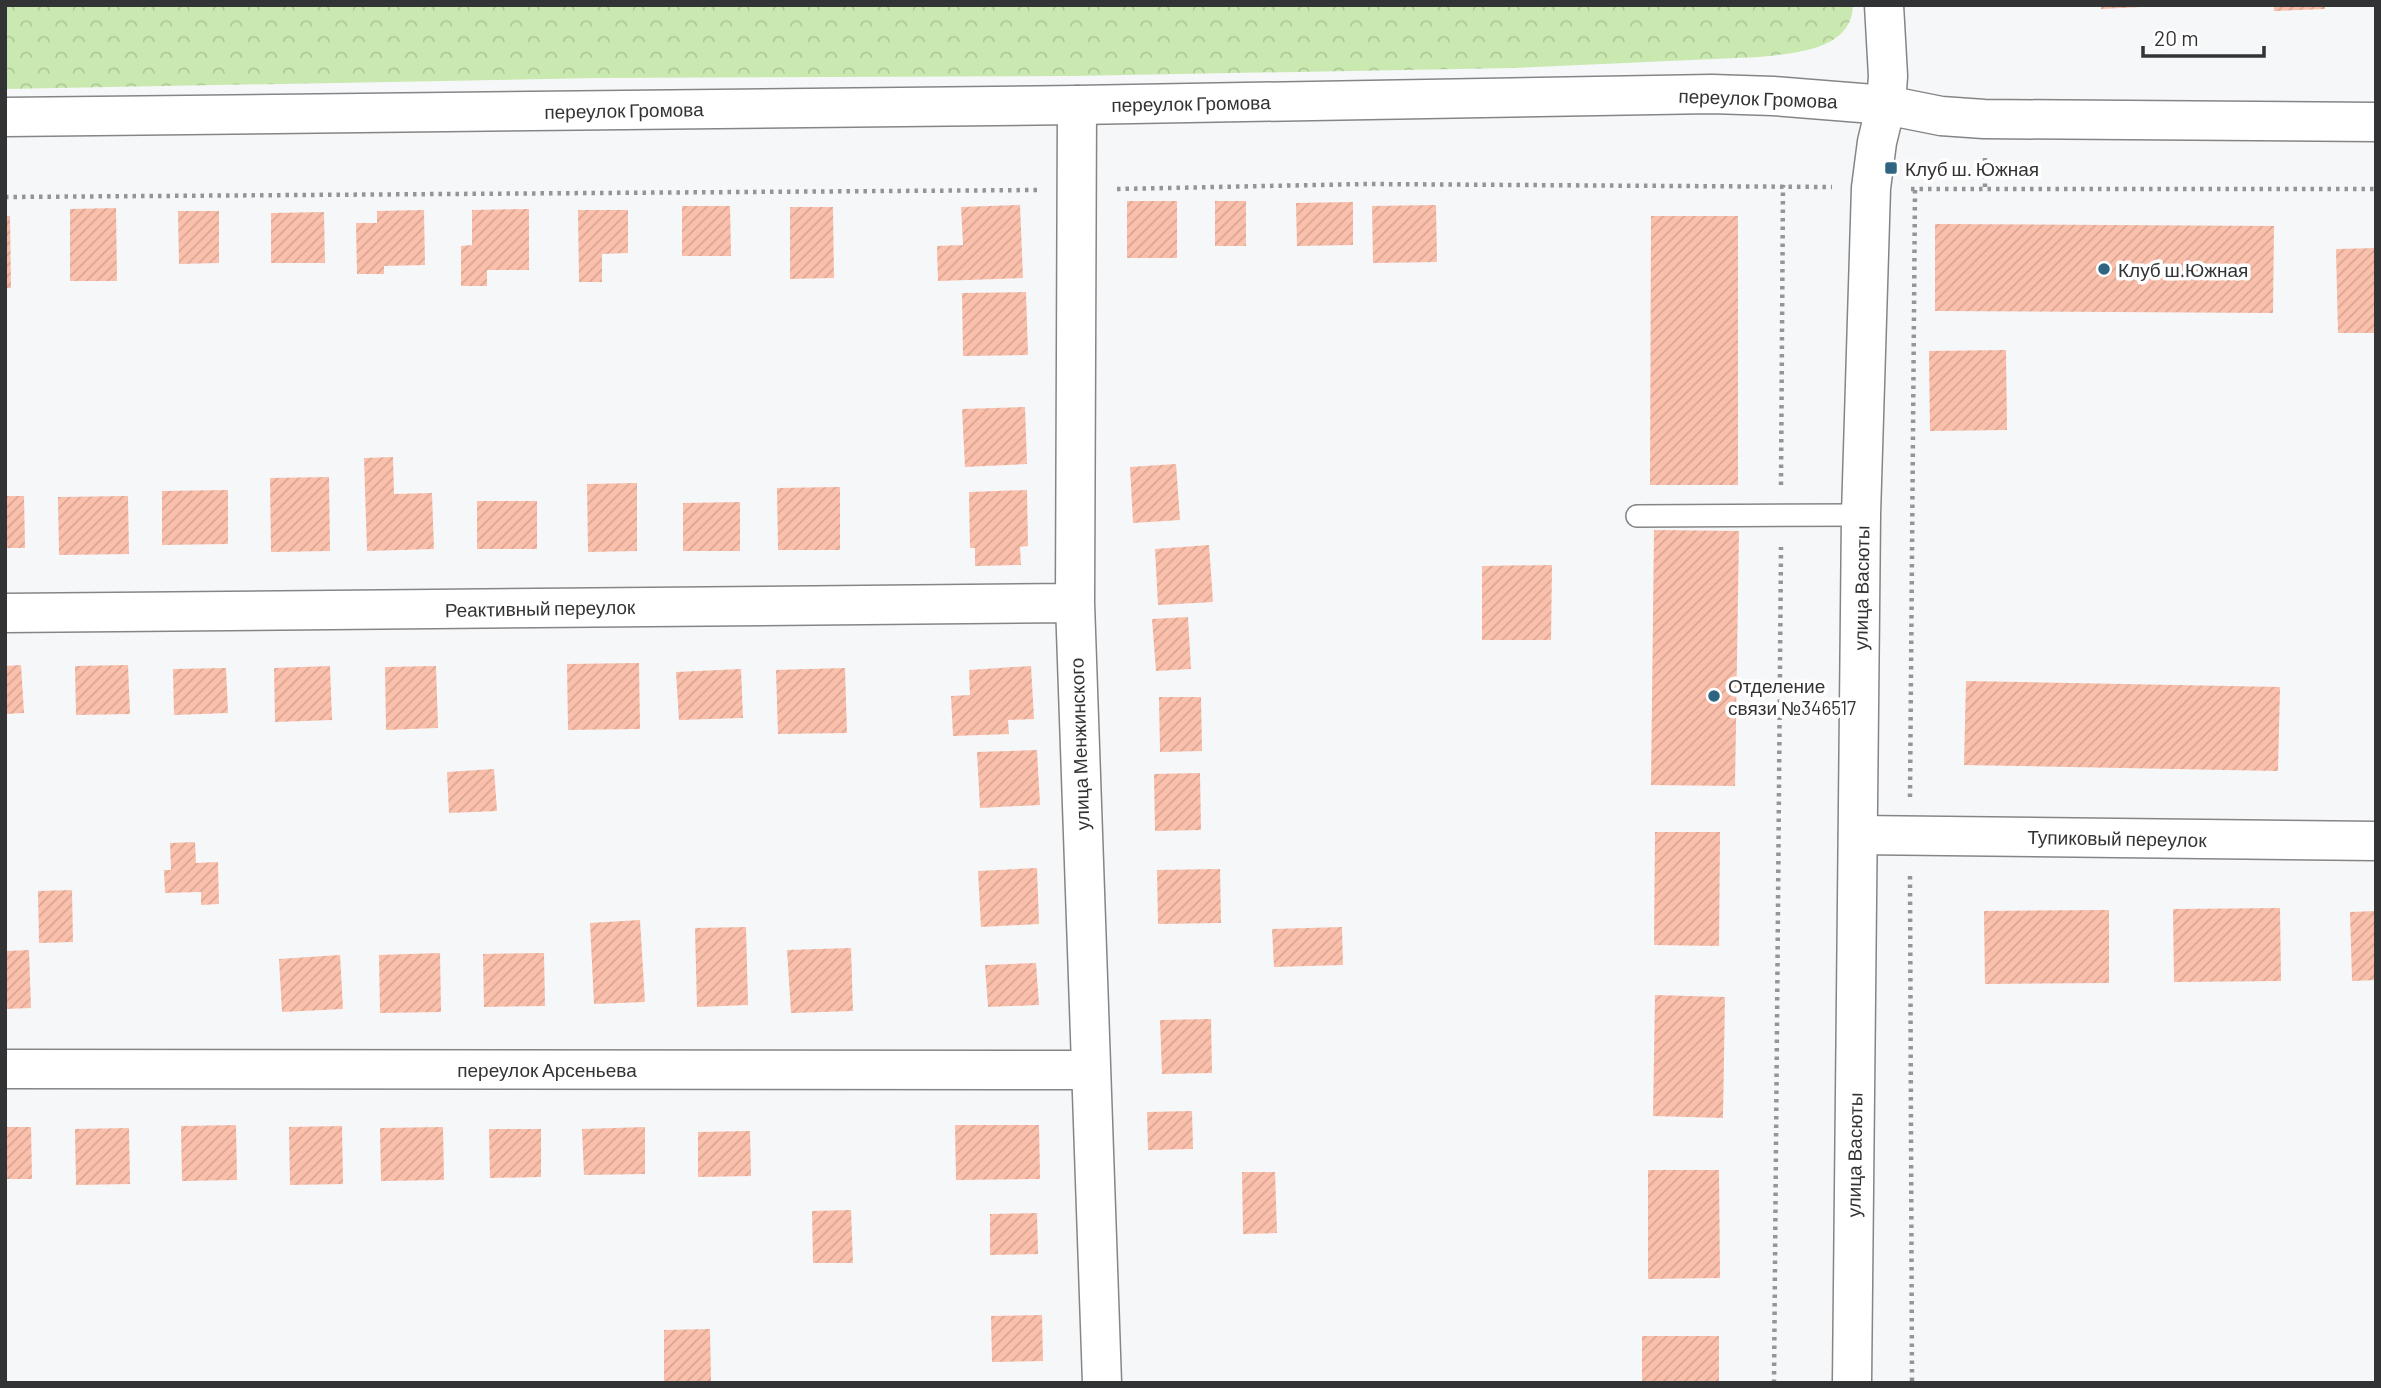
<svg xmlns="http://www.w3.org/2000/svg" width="2381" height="1388" viewBox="0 0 2381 1388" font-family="Barlow,sans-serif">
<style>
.forest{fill:url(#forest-crowns)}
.building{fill:url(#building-hatch)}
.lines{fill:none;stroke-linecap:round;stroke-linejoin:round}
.lane-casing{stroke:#858587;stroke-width:24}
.street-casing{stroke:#858587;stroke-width:41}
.secondary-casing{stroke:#858587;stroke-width:41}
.path{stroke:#949596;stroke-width:4.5;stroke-dasharray:3.5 5;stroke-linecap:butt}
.lane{stroke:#fff;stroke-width:21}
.street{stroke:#fff;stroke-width:38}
.secondary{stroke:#fff;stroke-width:38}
.poi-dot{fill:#2f6580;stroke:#fff;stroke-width:2.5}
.labels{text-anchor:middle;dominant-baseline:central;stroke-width:7;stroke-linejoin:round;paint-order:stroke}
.street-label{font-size:19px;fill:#323334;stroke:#fff}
.poi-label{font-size:19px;fill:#323334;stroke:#fff;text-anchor:start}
</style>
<defs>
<pattern id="forest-crowns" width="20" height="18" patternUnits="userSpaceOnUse" patternTransform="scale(1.75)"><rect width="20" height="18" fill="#cae9b0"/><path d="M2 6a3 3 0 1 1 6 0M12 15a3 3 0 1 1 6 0" fill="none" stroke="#aec898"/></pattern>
<pattern id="building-hatch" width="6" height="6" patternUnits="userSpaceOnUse" patternTransform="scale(1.75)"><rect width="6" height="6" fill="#fbc0ab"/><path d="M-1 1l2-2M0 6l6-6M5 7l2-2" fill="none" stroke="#d8a594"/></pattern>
</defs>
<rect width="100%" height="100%" fill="#f6f7f9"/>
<!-- forest -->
<path class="forest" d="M5,5H1853C1852,51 1793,53 1759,57L1513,68L1072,76L599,78L5,89Z"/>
<!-- building -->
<path class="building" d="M2101,5H2141V7L2101,9Z
M2274,5H2325V9L2274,11Z
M1127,201H1177V258H1127Z
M1215,201H1246V246H1215Z
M1353,202V245L1297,246L1296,203Z
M1020,205L1023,278L938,281L937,246L963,245L961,207Z
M1436,205L1437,262L1373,263L1372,206Z
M682,206H730L731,256H682Z
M790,207H833L834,278L790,279Z
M116,208L117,281H70V209Z
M529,209V270H487V286H461V246L472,245V210Z
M424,210L425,265L384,266V274H357L356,223H377V211Z
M578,210H628V253L602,254V282H579Z
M178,211H219V263L179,264Z
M324,212L325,263H271V213Z
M5,216H10L11,288H5Z
M1651,216H1738V485H1650Z
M1935,224L2274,226L2273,313L1935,311Z
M2376,248V333H2338L2336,249Z
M1026,292L1028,355L963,356L962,293Z
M2006,350L2007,430L1930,431L1929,351Z
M1025,407L1027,464L965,467L962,409Z
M393,457L394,494L432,493L434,549L367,551L364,458Z
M1176,464L1180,520L1133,523L1130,467Z
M329,477L330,551L271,552L270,478Z
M637,483V551L588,552L587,484Z
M840,487V550H778L777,488Z
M228,490V544L162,545V491Z
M1027,490L1028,546L1020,547L1021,565L975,566V548H970L969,492Z
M5,496H24L25,548H5Z
M128,496L129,554L59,555L58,497Z
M477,501H537V549H477Z
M740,502V551H683V503Z
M1654,530L1739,531L1735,786L1651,785Z
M1209,545L1213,602L1158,605L1155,549Z
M1552,565L1551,640H1482V566Z
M1188,617L1191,669L1156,671L1152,619Z
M639,663L640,729L568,730L567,664Z
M21,665L24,713L5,714V666Z
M128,665L130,714L76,715L75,666Z
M330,666L332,720L275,722L274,668Z
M436,666L438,728L386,730L385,667Z
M1031,666L1034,719L1008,720L1009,734L953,736L951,696L970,695L969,670Z
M226,668L228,713L174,715L173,669Z
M845,668L847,733L778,734L776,670Z
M741,669L743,718L679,720L676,672Z
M1966,681L2280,687L2278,771L1964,765Z
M1159,697H1201L1202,751L1160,752Z
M1037,750L1040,805L980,808L977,752Z
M494,769L497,811L449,813L447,772Z
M1200,773L1201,830L1155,831L1154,774Z
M1655,832H1720L1719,946L1654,945Z
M195,842L196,863L218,862L219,904L201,905V892L165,893L164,870H171L170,843Z
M1037,868L1039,924L981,927L978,871Z
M1220,869L1221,923L1158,924L1157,870Z
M72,890L73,942L39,943L38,891Z
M2280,908L2281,981L2174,982L2173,909Z
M2109,910V983L1985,984L1984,911Z
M2376,911V980L2352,981L2350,912Z
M640,920L645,1002L594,1004L590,923Z
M746,927L748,1005L697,1007L695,928Z
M1342,927L1343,965L1274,967L1272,929Z
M851,948L853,1011L791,1013L787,950Z
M29,950L31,1008L5,1009V951Z
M440,953L441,1012L380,1013L379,955Z
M544,953L545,1006L484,1007L483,954Z
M340,955L343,1009L282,1012L279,959Z
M1036,963L1039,1005L988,1007L985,965Z
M1655,995L1725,997L1723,1118L1653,1116Z
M1211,1019L1212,1073L1162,1074L1160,1020Z
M1192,1111L1193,1149L1148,1150L1147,1112Z
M236,1125L237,1180L182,1181L181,1126Z
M955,1125H1039L1040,1179L956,1180Z
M342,1126L343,1184L290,1185L289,1127Z
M5,1127H31L32,1179H5Z
M443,1127L444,1180L381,1181L380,1128Z
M645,1127V1174L584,1175L582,1129Z
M129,1128L130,1184L76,1185L75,1129Z
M489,1129H541V1177L490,1178Z
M750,1131L751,1176L698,1177V1132Z
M1648,1170H1719L1720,1278L1648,1279Z
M1242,1172H1275L1277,1233L1243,1234Z
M851,1210L853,1263H813L812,1211Z
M1037,1213L1038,1254L990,1255V1214Z
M1042,1315L1043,1361L992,1362L991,1316Z
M710,1329L711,1381L664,1382V1330Z
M1642,1336H1719V1383H1642Z"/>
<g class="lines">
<defs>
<path id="lane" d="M1637,516L1861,515"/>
<path id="street" d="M1077,105L1075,603L1102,1383
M5,613L1075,603
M1858,835L2376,841
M5,1069L1089,1070"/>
<path id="secondary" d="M5,117L1077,105L1712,94L1773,96L1886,105L1941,116L1984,119L2376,122
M1852,1383L1861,515L1871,188L1877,142L1886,105L1888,76L1884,5"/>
</defs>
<!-- lane casing -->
<use href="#lane" class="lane-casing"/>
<!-- street casing -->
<use href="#street" class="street-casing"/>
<!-- secondary casing -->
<use href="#secondary" class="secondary-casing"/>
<!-- path -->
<path class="path" d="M1985,158V189
M1117,189L1365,184L1832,187
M1911,189H2376
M5,197L1038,190
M1781,485L1783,185
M1910,797L1915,189
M1910,876L1912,1383
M1774,1383L1781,547"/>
<!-- lane -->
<use href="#lane" class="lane"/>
<!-- street -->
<use href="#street" class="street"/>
<!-- secondary -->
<use href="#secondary" class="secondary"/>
</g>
<!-- markers -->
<g class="poi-dot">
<rect x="1884" y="161" width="14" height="14" rx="3.5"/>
<circle cx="2104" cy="269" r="7"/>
<circle cx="1714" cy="696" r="7"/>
</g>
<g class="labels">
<!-- street labels -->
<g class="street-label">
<text transform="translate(1758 98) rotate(2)">переулок Громова</text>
<text transform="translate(1191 103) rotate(-1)">переулок Громова</text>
<text transform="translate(624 110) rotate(-1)">переулок Громова</text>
<text transform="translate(1861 588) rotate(-89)">улица Васюты</text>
<text transform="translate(540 608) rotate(-1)">Реактивный переулок</text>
<text transform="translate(1079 744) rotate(-92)">улица Менжинского</text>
<text transform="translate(2117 838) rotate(1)">Тупиковый переулок</text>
<text x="547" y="1069">переулок Арсеньева</text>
<text transform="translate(1854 1155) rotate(-89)">улица Васюты</text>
</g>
<!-- poi labels -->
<g class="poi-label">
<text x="1905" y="168">Клуб ш. Южная</text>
<text x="2118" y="269">Клуб ш.Южная</text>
<text x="1728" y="685">Отделение<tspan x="1728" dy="22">связи №346517</tspan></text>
</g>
</g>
<!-- border -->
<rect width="2381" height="1388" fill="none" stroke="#323334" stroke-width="14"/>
<!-- scale -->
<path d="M2143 46v10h121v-10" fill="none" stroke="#323334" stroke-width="3.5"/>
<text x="2154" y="46" font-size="21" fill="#323334" stroke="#ffffff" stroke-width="5" paint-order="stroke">20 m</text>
</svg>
